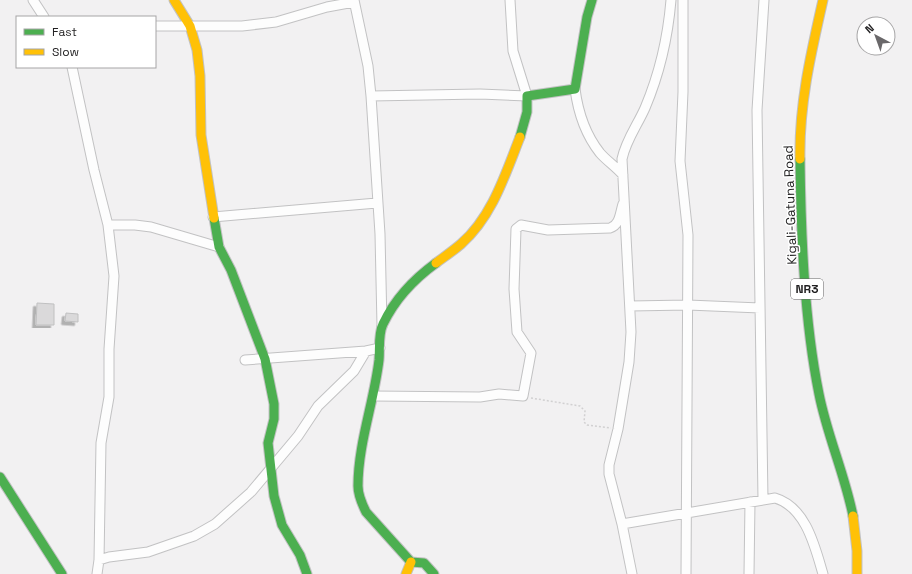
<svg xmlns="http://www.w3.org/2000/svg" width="912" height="574" viewBox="0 0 912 574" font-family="'Space Grotesk',sans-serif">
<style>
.building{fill:#dad9da;stroke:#c0c0c1;filter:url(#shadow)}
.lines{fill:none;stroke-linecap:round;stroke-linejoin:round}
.street-casing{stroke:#c2c2c3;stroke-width:11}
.fast-casing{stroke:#c2c2c3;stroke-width:11}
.slow-casing{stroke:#c2c2c3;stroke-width:11}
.path{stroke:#d1d0d1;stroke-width:1.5;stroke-dasharray:2 2;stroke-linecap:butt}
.street{stroke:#fdfdfd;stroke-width:9}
.fast{stroke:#4caf50;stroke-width:9}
.slow{stroke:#ffc107;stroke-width:9}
.labels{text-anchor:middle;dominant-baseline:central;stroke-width:3;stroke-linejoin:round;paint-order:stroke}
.shield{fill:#fff;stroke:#636263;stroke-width:1}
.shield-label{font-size:12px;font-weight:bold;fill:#201f20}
.street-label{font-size:13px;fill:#201f20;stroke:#fff}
</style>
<defs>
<filter id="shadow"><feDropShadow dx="-3.5" dy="3.5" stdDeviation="0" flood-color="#0004"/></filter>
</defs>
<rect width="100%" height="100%" fill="#f2f1f2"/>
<!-- building -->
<path class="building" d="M37,303L54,304V325H36Z
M66,313L78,314V322L65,321Z"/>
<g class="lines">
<defs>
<path id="street" d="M33,0L44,17
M354,0L368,66L371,96L380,234L382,326
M683,0V92L680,161L688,235L686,574
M155,26H242L276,22L327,7L354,2
M72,67L94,170L108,225L114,276L109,349V397L101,443L99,560L97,574
M575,89C578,112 585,134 600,153C606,160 616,167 623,175
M371,96L480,94L527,96L513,51L510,0
M213,217L377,203
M108,225H135L151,227L219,247
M630,306L688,305L760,308
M245,360L366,351
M373,396L480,397L499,394L523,396L531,353L517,332L514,289L516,229L521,225L548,230L610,228C620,225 620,213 623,204
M763,499L757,110L764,0
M622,524L775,498C806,507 815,547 823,574
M99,560L109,557L148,552L194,536L215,524L251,492L298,436L318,406L354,371L366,351L380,348
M632,574L622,524L609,474V465L618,429L629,362L631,332L622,159C626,140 637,126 645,108C659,75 668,36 671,0
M749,574L750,502"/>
<path id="fast" d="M520,137L527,112V96L575,89L587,17L592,0
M800,159C801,233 804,320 819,394C827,435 845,475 853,516
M214,218L219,247L231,270L265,359L274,404V419L268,443L274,496L282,525L300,555L307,574
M0,477L62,574
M434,574L424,563L411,562L366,512C362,504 358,495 358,486C358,444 374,402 379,360C380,349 378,334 383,324C395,299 414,279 436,263"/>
<path id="slow" d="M174,0L190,26L197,50L200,76L201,135L214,218
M800,159C799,104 811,53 823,0
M436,263C444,257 453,251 461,244C492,217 505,175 520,137
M853,516L857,551V574
M406,574L411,562"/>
</defs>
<!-- street casing -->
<use href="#street" class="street-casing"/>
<!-- fast casing -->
<use href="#fast" class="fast-casing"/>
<!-- slow casing -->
<use href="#slow" class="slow-casing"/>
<!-- path -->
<path class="path" d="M531,398L580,406L585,411L584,422L587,425L611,428"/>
<!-- street -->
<use href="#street" class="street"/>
<!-- fast -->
<use href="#fast" class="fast"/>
<!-- slow -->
<use href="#slow" class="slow"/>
</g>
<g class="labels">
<!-- shield labels -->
<rect class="shield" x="791" y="279" width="32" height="20" rx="3"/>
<g class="shield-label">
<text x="807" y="289">NR3</text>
</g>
<!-- street labels -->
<g class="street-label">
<text transform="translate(790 205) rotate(-92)">Kigali-Gatuna Road</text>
</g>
</g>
<!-- legend -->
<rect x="16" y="16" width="140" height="52" fill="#ffffff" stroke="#a6a5a6"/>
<rect x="24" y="29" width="20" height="6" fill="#4caf50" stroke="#a6a5a6"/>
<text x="52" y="36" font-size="12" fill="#201f20">Fast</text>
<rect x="24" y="49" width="20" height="6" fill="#ffc107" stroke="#a6a5a6"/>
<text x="52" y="56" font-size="12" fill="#201f20">Slow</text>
<!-- north arrow -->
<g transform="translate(876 36) rotate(319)"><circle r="19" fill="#ffffff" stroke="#a6a5a6"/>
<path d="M0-3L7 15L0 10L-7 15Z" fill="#6a686a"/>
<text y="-6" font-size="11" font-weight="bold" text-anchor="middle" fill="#201f20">N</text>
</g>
</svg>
